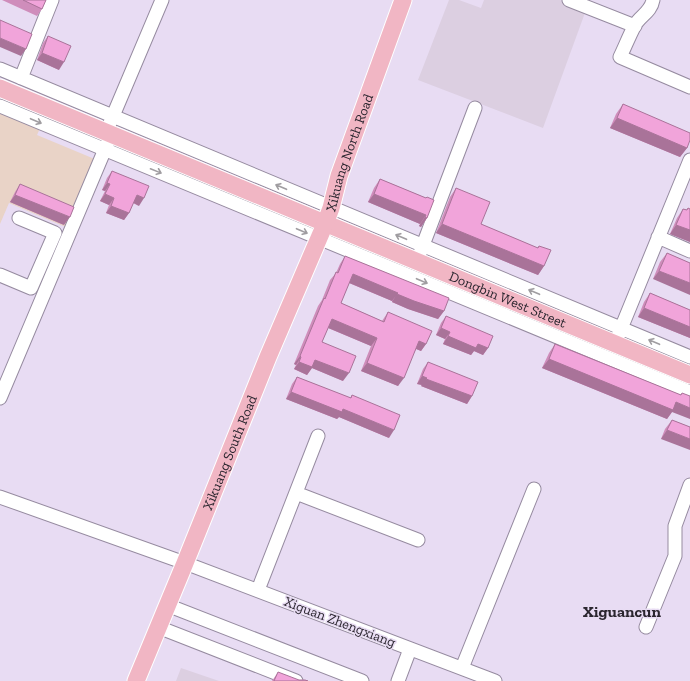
<svg xmlns="http://www.w3.org/2000/svg" width="690" height="681" viewBox="0 0 690 681" font-family="'Zilla Slab',serif">
<style>
.commercial{fill:#e9d3c7}
.education{fill:#dccfe1}
.lines{fill:none;stroke-linecap:round;stroke-linejoin:round}
.minor-casing{stroke:#968ba0;stroke-width:15}
.major-casing{stroke:#fff;stroke-width:19}
.minor{stroke:#fff;stroke-width:13}
.major{stroke:#f1b6c4;stroke-width:17}
.wall{fill:#cf8dbb}
.shaded-wall{fill:#a97399}
.building{fill:#f1a4da;stroke:#a97399}
.oneway{stroke:#a09da1}
.labels{text-anchor:middle;dominant-baseline:central;stroke-width:3;stroke-linejoin:round;paint-order:stroke}
.street-label{font-size:14px;fill:#2b262f;stroke:#e8dcf3}
.quarter-label{font-size:16px;font-weight:bold;fill:#2b262f;stroke:#e8dcf3}
</style>
<rect width="100%" height="100%" fill="#e8dcf3"/>
<!-- commercial -->
<path class="commercial" d="M0,109L41,126L37,135L97,160L68,228L9,203L0,224Z"/>
<!-- education -->
<path class="education" d="M449,0H459L481,8L484,0H560L586,10L543,128L418,80Z
M181,668L219,681H176Z"/>
<g class="lines">
<defs>
<path id="minor" d="M569,0L635,26
M653,0C651,12 640,16 635,25C629,36 625,47 620,57L690,87
M0,69L690,357
M21,78L52,0
M0,106L690,392
M110,123L162,0
M658,237L690,251
M420,253L475,108
M0,275L31,288L55,233L19,218
M618,336L690,160
M0,398L108,142
M296,493L418,540
M0,497L185,563L495,681
M258,590L318,436
M167,605L362,681
M158,627L296,681
M646,627L675,556V526L690,485
M462,668L534,489
M398,681L410,649"/>
<g id="major">
<path id="s1" d="M0,88L690,375"/>
<path id="s2" d="M136,681L185,563L268,357L325,224L331,208L339,176L403,0"/>
</g>
</defs>
<!-- minor casing -->
<use href="#minor" class="minor-casing"/>
<!-- major casing -->
<use href="#major" class="major-casing"/>
<!-- minor -->
<use href="#minor" class="minor"/>
<!-- major -->
<use href="#major" class="major"/>
</g>
<!-- wall -->
<path class="wall" d="M2,0H46L42,9L37,16Z
M48,36L59,70L37,60L43,43Z
M623,104L687,148L680,157L610,128L616,114Z
M112,171L139,206L133,203L129,213L124,220L106,213L109,205L100,201L105,191L102,190L107,178Z
M380,179L426,198L427,197V218L421,227L419,226L420,224L368,202L374,188Z
M20,184L64,225L10,202L15,192Z
M456,188L481,224L537,248L539,246L544,266L538,275L436,233L450,197Z
M688,208L690,209V242L670,234L677,218L683,209L687,210Z
M667,253L690,263L653,279L660,262Z
M345,256L444,311L438,319L408,309L392,302V301L349,283L341,303L382,321L388,312L426,344L421,351L416,349L398,386L361,371L371,346L328,328L322,342L343,381L312,368L307,375L294,369L296,365L294,364L318,306L322,300L330,280L336,273L340,264Z
M650,293L690,310V338L638,317L644,302Z
M446,316L488,348L483,355L474,351L471,355L443,344L445,339L436,335L441,323Z
M555,344L680,395L682,393L672,412L667,419L542,368L549,353Z
M428,362L472,396L467,404L421,386L422,385L417,384L423,369Z
M297,377L350,398L352,395L389,438L339,417L337,419L286,399L292,384Z
M672,420L690,427L661,439L665,429Z
M278,672L274,681H272Z"/>
<!-- shaded-wall -->
<path class="shaded-wall" d="M0,38L26,49L21,56L0,47Z
M42,53L64,62L59,70L37,60Z
M617,118L687,148L680,157L610,128Z
M107,183L110,184L105,191L102,190Z
M105,194L114,198L109,205L100,201Z
M374,194L426,215L420,224L368,202Z
M15,195L70,217L64,225L10,202Z
M137,195L144,198L139,206L132,202Z
M111,206L129,213L124,220L106,213Z
M425,217L427,218L421,227L419,226Z
M442,224L544,266L538,275L436,233Z
M676,225L690,230V242L670,234Z
M659,271L690,283V295L653,279Z
M353,274L398,293L392,301L347,282Z
M397,294L444,311L438,319L408,309L392,302Z
M644,308L690,327V338L638,317Z
M332,319L377,338L371,346L326,327Z
M441,328L450,332L445,339L436,335Z
M448,336L478,344L488,348L483,355L474,351L471,355L443,344Z
M419,341L426,344L421,351L414,348Z
M300,356L301,357L296,365L294,364Z
M549,359L676,402L690,408V419L672,412L667,419L542,368Z
M315,360L349,373L343,381L312,368L307,375L294,369L299,362Z
M367,363L404,378L398,386L361,371Z
M422,376L427,378L422,385L417,384Z
M426,379L472,396L467,404L421,386Z
M291,392L343,409L394,430L389,438L339,417L337,419L286,399Z
M667,430L690,439V450L661,439Z"/>
<!-- building -->
<path class="building" d="M23,0H46L42,9Z
M0,20L32,34L26,49L0,38Z
M48,36L71,46L64,62L42,53Z
M623,104L690,133V140L687,148L617,118Z
M112,171L149,186L144,198L137,195L129,213L111,206L114,198L105,194L110,184L107,183Z
M380,179L426,198L427,197L434,200L427,218L425,217L426,215L374,194Z
M20,184L74,207L70,217L15,195Z
M456,188L490,202L481,224L538,248L539,246L551,250L544,266L442,224Z
M688,208L690,209V230L676,225L683,209L687,210Z
M667,253L690,263V283L659,271Z
M345,256L449,298L444,311L414,301L397,294L398,293L353,274L341,303L384,322L388,312L432,331L426,344L419,341L404,378L367,363L377,338L332,319L322,342L356,356L349,373L315,360L312,367L299,362L301,357L300,356L324,298L325,299L336,272L338,273Z
M650,293L690,310V327L644,308Z
M446,316L493,336L488,348L478,344L476,348L448,336L450,332L441,328Z
M555,344L681,395L682,393L690,396V408L676,402L673,410L549,359Z
M428,362L478,382L472,396L426,379L427,378L422,376Z
M297,377L351,398L352,395L400,415L394,430L343,409L342,412L291,392Z
M672,420L690,427V439L667,430Z
M278,672L299,680H305L308,681H274Z"/>
<!-- one-way arrows -->
<defs><path id="oneway-shaft" d="M-6 0H5M1.5-3L5.5 0L1.5 3" fill="none" stroke-width="1.6" stroke-linecap="round" stroke-linejoin="round"/></defs>
<g class="oneway">
<use href="#oneway-shaft" transform="translate(36 121) rotate(23)"/>
<use href="#oneway-shaft" transform="translate(156 171) rotate(22)"/>
<use href="#oneway-shaft" transform="translate(281 187) rotate(-157)"/>
<use href="#oneway-shaft" transform="translate(302 231) rotate(23)"/>
<use href="#oneway-shaft" transform="translate(401 237) rotate(-157)"/>
<use href="#oneway-shaft" transform="translate(422 281) rotate(23)"/>
<use href="#oneway-shaft" transform="translate(534 292) rotate(-157)"/>
<use href="#oneway-shaft" transform="translate(654 342) rotate(-157)"/>
</g>
<g class="labels">
<!-- street labels -->
<g class="street-label">
<text stroke="none"><textPath href="#s2" startOffset="570">Xikuang North Road</textPath></text>
<text stroke="none"><textPath href="#s1" startOffset="550">Dongbin West Street</textPath></text>
<text stroke="none"><textPath href="#s2" startOffset="247">Xikuang South Road</textPath></text>
<text transform="translate(340 622) rotate(21)">Xiguan Zhengxiang</text>
</g>
<!-- quarter labels -->
<g class="quarter-label">
<text x="622" y="611">Xiguancun</text>
</g>
</g>
</svg>
